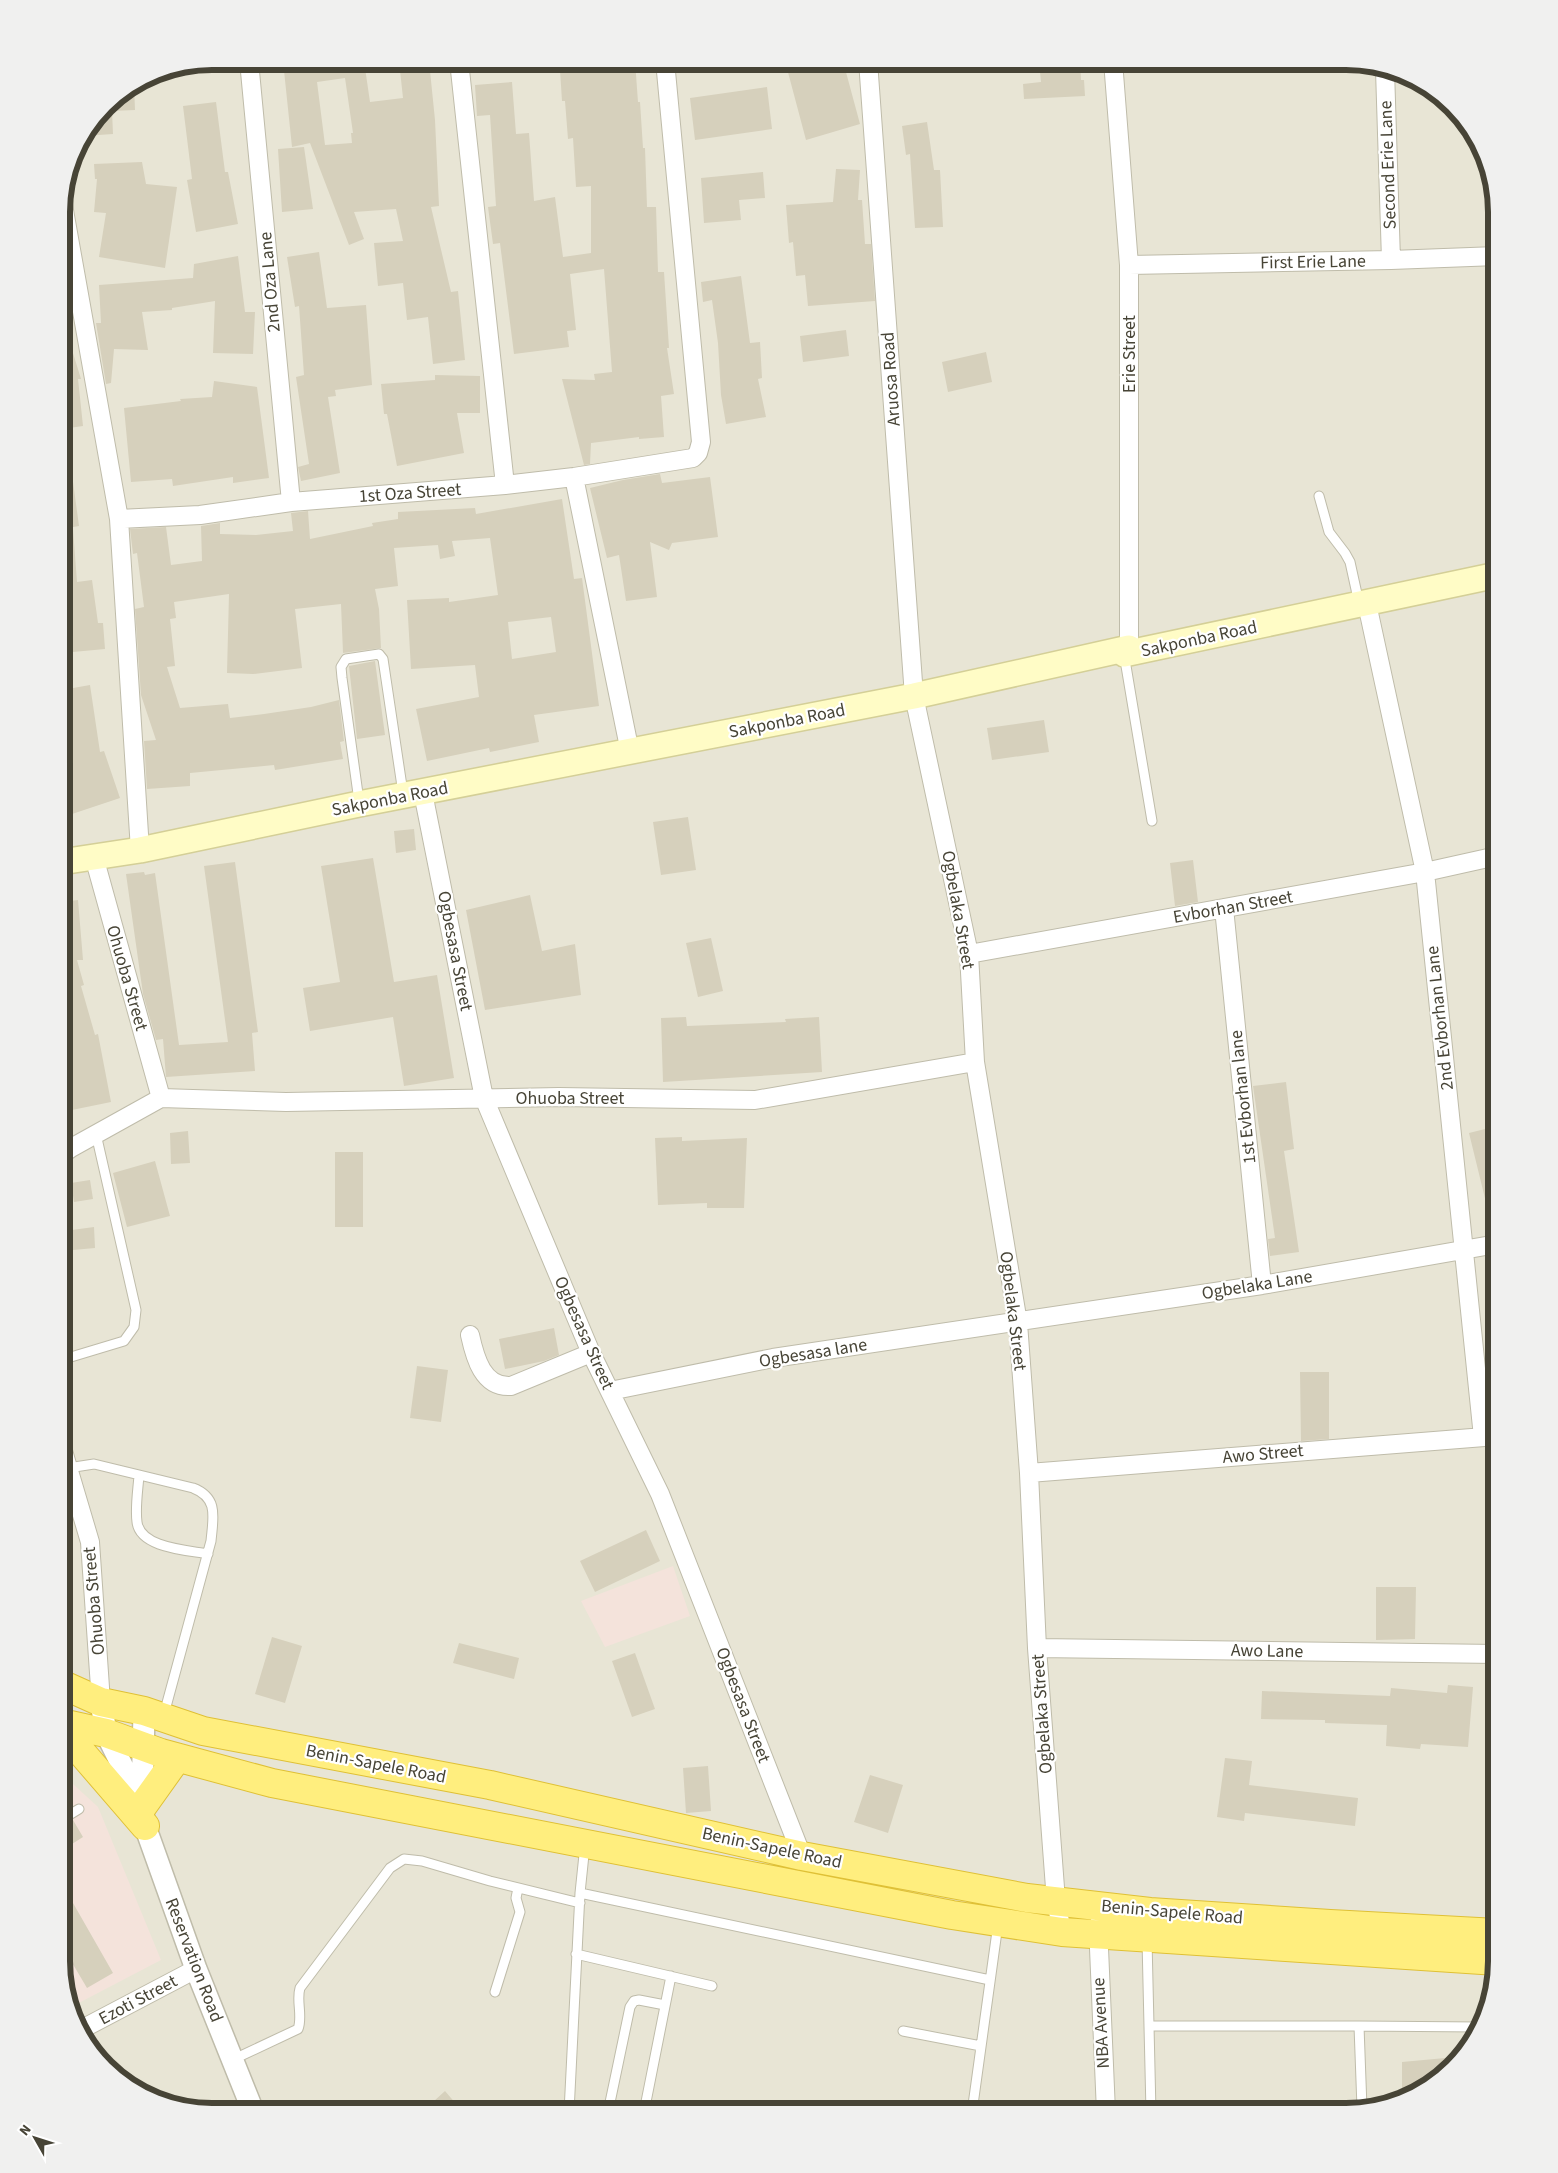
<svg xmlns="http://www.w3.org/2000/svg" width="1558" height="2173" viewBox="0 0 1558 2173" font-family="'Source Sans 3',sans-serif">
<style>
.residential{fill:#e8e5d5}
.medical{fill:#f4e3db}
.building{fill:#d6d0bc;fill-rule:evenodd}
.lines{fill:none;stroke-linecap:round;stroke-linejoin:round}
.service-casing{stroke:#bfbcaa;stroke-width:11}
.minor-casing{stroke:#bfbcaa;stroke-width:20}
.tertiary-casing{stroke:#bfbcaa;stroke-width:24}
.secondary-casing{stroke:#d4cf97;stroke-width:28}
.trunk-casing{stroke:#dfc036;stroke-width:30}
.service{stroke:#fff;stroke-width:9}
.minor{stroke:#fff;stroke-width:18}
.tertiary{stroke:#fff;stroke-width:21}
.secondary{stroke:#fffcc6;stroke-width:25}
.trunk{stroke:#ffee7e;stroke-width:28}
.labels{text-anchor:middle;dominant-baseline:central;stroke-width:4.5;stroke-linejoin:round;paint-order:stroke}
.street-label{font-size:18px;fill:#474436;stroke:#fff}
.rim{fill:none;stroke:#474436;stroke-width:6}
</style>
<rect width="100%" height="100%" fill="#f4f2e7"/>
<!-- residential -->
<path class="residential" d="M212,61L1356,62L1422,82L1476,136L1497,212V1961L1477,2036L1422,2091L1346,2112L202,2111L136,2091L82,2037L61,1961L62,202L77,145L112,99L154,73Z"/>
<!-- medical -->
<path class="medical" d="M673,1566L690,1616L605,1647L581,1601Z
M61,1773L98,1807L161,1960L73,2006L61,1961Z"/>
<!-- building -->
<path class="building" d="M283,61H364L370,102L403,98L399,61H429L435,120L439,206L431,207L451,292L458,291L465,360L433,364L428,317L407,320L403,283L378,286L374,243L403,241L396,209L354,212L364,239L349,245L310,143L292,147ZM345,78L353,133H351L352,143L325,145L317,82Z
M564,61H635L638,102H640L643,148H645L647,207H656L658,272H664L669,348H667L674,394L661,396L664,437L639,439V437L591,443L590,464L584,465L562,379L595,380L594,374L612,372L604,269L570,274L576,330L567,331L569,347L514,354L500,243L493,244L488,207L496,206L490,115L477,116L475,85L512,82L516,134L529,133L534,201L555,197L563,257L591,253V186L576,187L573,138L568,139L565,101H562L560,70H566Z
M785,61H843L860,124L806,140Z
M1039,61H1080L1081,80H1084L1085,96L1024,99L1023,84L1041,82Z
M134,85L135,110L112,111L113,134L84,136L112,99Z
M767,87L772,129L695,140L690,98Z
M216,102L225,172H228L238,224L196,232L187,180L192,179L183,106Z
M927,122L934,170H940L943,227L915,228L910,154L906,155L902,126Z
M304,147L313,209L282,212L278,149Z
M142,162L146,184L177,187L165,268L99,257L106,213L94,212L97,179H95L94,164Z
M836,169L860,170L858,200H862L865,244H871L875,301L808,306L805,275L796,276L793,242L789,243L786,205L833,202Z
M763,172L765,198L739,200L741,220L704,223L701,178Z
M319,252L327,308L366,305L372,385L335,390L336,396L328,397L340,473L301,481L298,467L309,464L296,377L304,375L299,306L295,307L287,257Z
M238,256L245,312H255L253,354L213,353L215,301L172,308V310L142,312L148,350L114,349L111,383L106,384L96,323H101L99,285L193,278L194,264Z
M741,276L750,343L760,342L762,378L758,379L766,417L726,424L721,395L718,343L712,300L703,302L701,282Z
M62,327H65L81,379H78L83,426L62,429Z
M846,330L849,356L803,362L800,336Z
M986,352L992,382L948,392L942,362Z
M435,375L480,376V413H457L464,453L397,466L387,414H384L381,384L435,380Z
M214,381L257,387L269,478L233,483V477L173,486L172,479L131,482L124,408L181,401L180,399L212,397Z
M62,467H71L79,526L62,529Z
M660,474L662,483L710,477L718,537L672,543L669,550L650,542L657,597L626,601L619,555L607,558L590,488L623,480Z
M562,499L574,579L582,578L599,706L534,715L539,742L490,752L489,748L427,761L416,709L479,697L475,665L411,669L407,600L449,598V602L498,595L490,538L452,541L455,556L440,559L438,545L394,548L398,586L375,589L379,609L381,648L343,653L341,604L295,609L302,668L253,674L227,673L229,594L174,602L176,618L170,619L175,666L167,667L180,708L228,704L230,718L264,714L311,707L339,700L344,741L340,742L343,759L275,770L274,765L190,773V786L147,789L144,741L156,740L141,695L135,609L144,607L137,553L133,554L130,529L166,527L171,565L202,561L201,526L220,523V534L256,535L293,531L291,513L308,511L310,539L373,526L372,523L398,519V512L475,508L476,514ZM551,617L556,652L512,659L508,622Z
M62,529H73L77,582L92,580L98,623H103L105,649L62,653Z
M375,661L385,735L357,739L349,666Z
M90,685L100,752L104,751L120,798L69,815L61,792L62,690Z
M1044,720L1049,752L992,760L987,728Z
M688,817L696,870L661,875L653,822Z
M414,829L416,850L396,853L394,831Z
M373,858L394,982L437,975L454,1078L404,1086L393,1017L310,1031L303,988L340,982L321,866Z
M1193,860L1198,902L1175,906L1170,863Z
M235,862L258,1032L252,1033L255,1071L166,1077L163,1039L156,1040L143,994L126,874L144,872L145,875L155,873L179,1045L228,1042L204,866Z
M530,895L542,951L575,944L581,995L485,1010L466,910Z
M78,900L83,960H77L84,985L81,986L95,1035L98,1034L111,1102L67,1111L61,1085V902Z
M711,938L723,991L698,997L686,943Z
M686,1017L687,1026L786,1022L785,1019L819,1017L822,1072L663,1082L661,1018Z
M1286,1082L1294,1149L1284,1151L1299,1252L1270,1256L1268,1239L1275,1238L1253,1086Z
M1497,1126V1222L1491,1223L1469,1133Z
M188,1131L190,1163L171,1164L170,1133Z
M682,1137V1141L747,1138L744,1208H707V1203L658,1205L655,1138Z
M335,1152H363V1227H335Z
M155,1161L170,1216L127,1227L113,1173Z
M90,1180L93,1199L74,1202L71,1183Z
M94,1227L95,1248L73,1250L72,1230Z
M554,1328L559,1355L544,1361L505,1369L499,1339Z
M417,1366L448,1370L441,1422L410,1418Z
M1300,1372H1329V1439L1301,1441Z
M646,1530L660,1561L595,1592L580,1561Z
M1376,1587H1416L1415,1639L1376,1640Z
M272,1637L302,1646L285,1703L255,1694Z
M459,1643L519,1658L514,1679L453,1663Z
M635,1653L655,1709L632,1717L612,1661Z
M1448,1685L1473,1687L1468,1747L1421,1744L1420,1749L1386,1746L1387,1725L1325,1723V1720L1261,1719L1262,1691L1390,1696L1391,1688L1447,1693Z
M1225,1758L1252,1761L1249,1785L1358,1798L1355,1826L1245,1813L1244,1821L1217,1817Z
M708,1766L711,1811L686,1813L683,1768Z
M870,1775L903,1785L888,1833L854,1822Z
M73,1820L83,1837L61,1851V1826Z
M61,1882L113,1973L87,1988L61,1944Z
M1456,2057L1422,2091L1402,2097V2062Z
M445,2091L463,2112H422Z"/>
<g class="lines">
<defs>
<path id="service" d="M1319,496L1329,532L1345,553L1350,562L1359,603
M1124,654L1152,821
M359,801L342,678L341,667L346,659L379,654L383,659L403,793
M61,1360L124,1341L134,1327L136,1310L96,1134
M68,1468L94,1464L193,1488C219,1498 213,1518 211,1541L164,1714
M139,1475C138,1490 135,1507 137,1522C140,1548 187,1550 208,1554
M61,1820L79,1809
M580,1893L990,1980
M1147,1940L1151,2112
M576,1954L712,1986
M495,1992L520,1912L516,1898L518,1888
M1150,2026H1359L1362,2108
M1359,2026L1479,2027
M903,2031L981,2046
M232,2060L298,2029C303,2016 296,2001 300,1988L390,1868L404,1859L422,1861L490,1881L580,1903
M569,2112L580,1893L585,1845
M608,2112L630,2007L634,2001L639,2000L665,2005
M644,2112L671,1976
M972,2112L998,1924"/>
<path id="minor" d="M249,61L291,502
M459,61L505,485
M868,61L914,696L969,954L975,1062L1018,1323L1029,1473L1037,1648L1056,1901L1062,1932
M1113,61L1129,265V648
M1385,70L1391,260
M62,199L119,519L140,850
M1129,265L1391,260L1497,256
M574,477L630,752
M119,519L200,515L291,502L505,485L574,477L693,458L698,453L701,442L665,61
M1367,604L1425,872L1483,1437
M423,793L484,1098L591,1353L660,1494L802,1856
M94,857L161,1098
M1224,908L1262,1285
M969,954L1425,872L1497,856
M61,1155L71,1148L161,1098L286,1102L559,1097L755,1100L975,1062
M470,1335C475,1358 483,1388 511,1386L591,1353
M610,1391L773,1358L1262,1285L1497,1244
M61,1444L90,1542L101,1702
M1029,1473L1497,1436
M1037,1648L1497,1654
M1098,1925L1106,2112
M80,2030L196,1969"/>
<path id="tertiary" d="M101,1702L106,1733L140,1802
M144,1711L142,1807L145,1826L196,1969L253,2111"/>
<path id="secondary" d="M61,862L140,850L359,804L914,696L1129,648L1124,654L1497,575"/>
<path id="trunk" d="M61,1684L101,1702L144,1711L203,1731L490,1785L802,1856L1027,1898L1150,1912L1330,1924L1497,1933
M61,1723L106,1733L161,1753L272,1783L952,1915L1062,1932L1497,1961
M61,1725L82,1753L145,1826
M142,1807L177,1758"/>
</defs>
<!-- service casing -->
<use href="#service" class="service-casing"/>
<!-- minor casing -->
<use href="#minor" class="minor-casing"/>
<!-- tertiary casing -->
<use href="#tertiary" class="tertiary-casing"/>
<!-- secondary casing -->
<use href="#secondary" class="secondary-casing"/>
<!-- trunk casing -->
<use href="#trunk" class="trunk-casing"/>
<!-- service -->
<use href="#service" class="service"/>
<!-- minor -->
<use href="#minor" class="minor"/>
<!-- tertiary -->
<use href="#tertiary" class="tertiary"/>
<!-- secondary -->
<use href="#secondary" class="secondary"/>
<!-- trunk -->
<use href="#trunk" class="trunk"/>
</g>
<g class="labels">
<!-- street labels -->
<g class="street-label">
<text transform="translate(1388 165) rotate(-92)">Second Erie Lane</text>
<text transform="translate(1313 262) rotate(-1)">First Erie Lane</text>
<text transform="translate(270 282) rotate(-95)">2nd Oza Lane</text>
<text transform="translate(1129 354) rotate(-90)">Erie Street</text>
<text transform="translate(891 379) rotate(-94)">Aruosa Road</text>
<text transform="translate(410 493) rotate(-4)">1st Oza Street</text>
<text transform="translate(1199 639) rotate(-12)">Sakponba Road</text>
<text transform="translate(787 721) rotate(-11)">Sakponba Road</text>
<text transform="translate(390 799) rotate(-11)">Sakponba Road</text>
<text transform="translate(1233 907) rotate(-10)">Evborhan Street</text>
<text transform="translate(958 910) rotate(80)">Ogbelaka Street</text>
<text transform="translate(455 951) rotate(79)">Ogbesasa Street</text>
<text transform="translate(127 978) rotate(74)">Ohuoba Street</text>
<text transform="translate(1440 1018) rotate(-96)">2nd Evborhan Lane</text>
<text transform="translate(1243 1097) rotate(-96)">1st Evborhan lane</text>
<text x="570" y="1098">Ohuoba Street</text>
<text transform="translate(1257 1285) rotate(-9)">Ogbelaka Lane</text>
<text transform="translate(1013 1311) rotate(83)">Ogbelaka Street</text>
<text transform="translate(584 1333) rotate(66)">Ogbesasa Street</text>
<text transform="translate(813 1353) rotate(-9)">Ogbesasa lane</text>
<text transform="translate(1263 1454) rotate(-5)">Awo Street</text>
<text transform="translate(94 1601) rotate(-95)">Ohuoba Street</text>
<text transform="translate(1267 1651) rotate(1)">Awo Lane</text>
<text transform="translate(743 1705) rotate(69)">Ogbesasa Street</text>
<text transform="translate(1042 1714) rotate(-94)">Ogbelaka Street</text>
<text transform="translate(376 1764) rotate(11)">Benin-Sapele Road</text>
<text transform="translate(772 1848) rotate(12)">Benin-Sapele Road</text>
<text transform="translate(1172 1912) rotate(5)">Benin-Sapele Road</text>
<text transform="translate(194 1960) rotate(69)">Reservation Road</text>
<text transform="translate(138 2000) rotate(-28)">Ezoti Street</text>
<text transform="translate(1101 2023) rotate(-93)">NBA Avenue</text>
</g>
</g>
<!-- crop -->
<path d="M0 0H1558V2173H0ZM212 70H1346A142 142 0 0 1 1488 212V1961A142 142 0 0 1 1346 2103H212A142 142 0 0 1 70 1961V212A142 142 0 0 1 212 70Z" fill="#f0f0ef" fill-rule="evenodd"/>
<path class="rim" d="M212 70H1346A142 142 0 0 1 1488 212V1961A142 142 0 0 1 1346 2103H212A142 142 0 0 1 70 1961V212A142 142 0 0 1 212 70Z"/>
<!-- north arrow -->
<g transform="translate(35 2138) rotate(309)" stroke="#ffffff" stroke-width="4" paint-order="stroke">
<path d="M0-4L9 19L0 12L-9 19Z" fill="#474436"/>
<text y="-8" font-size="14" font-weight="bold" text-anchor="middle" fill="#474436">N</text>
</g>
</svg>
